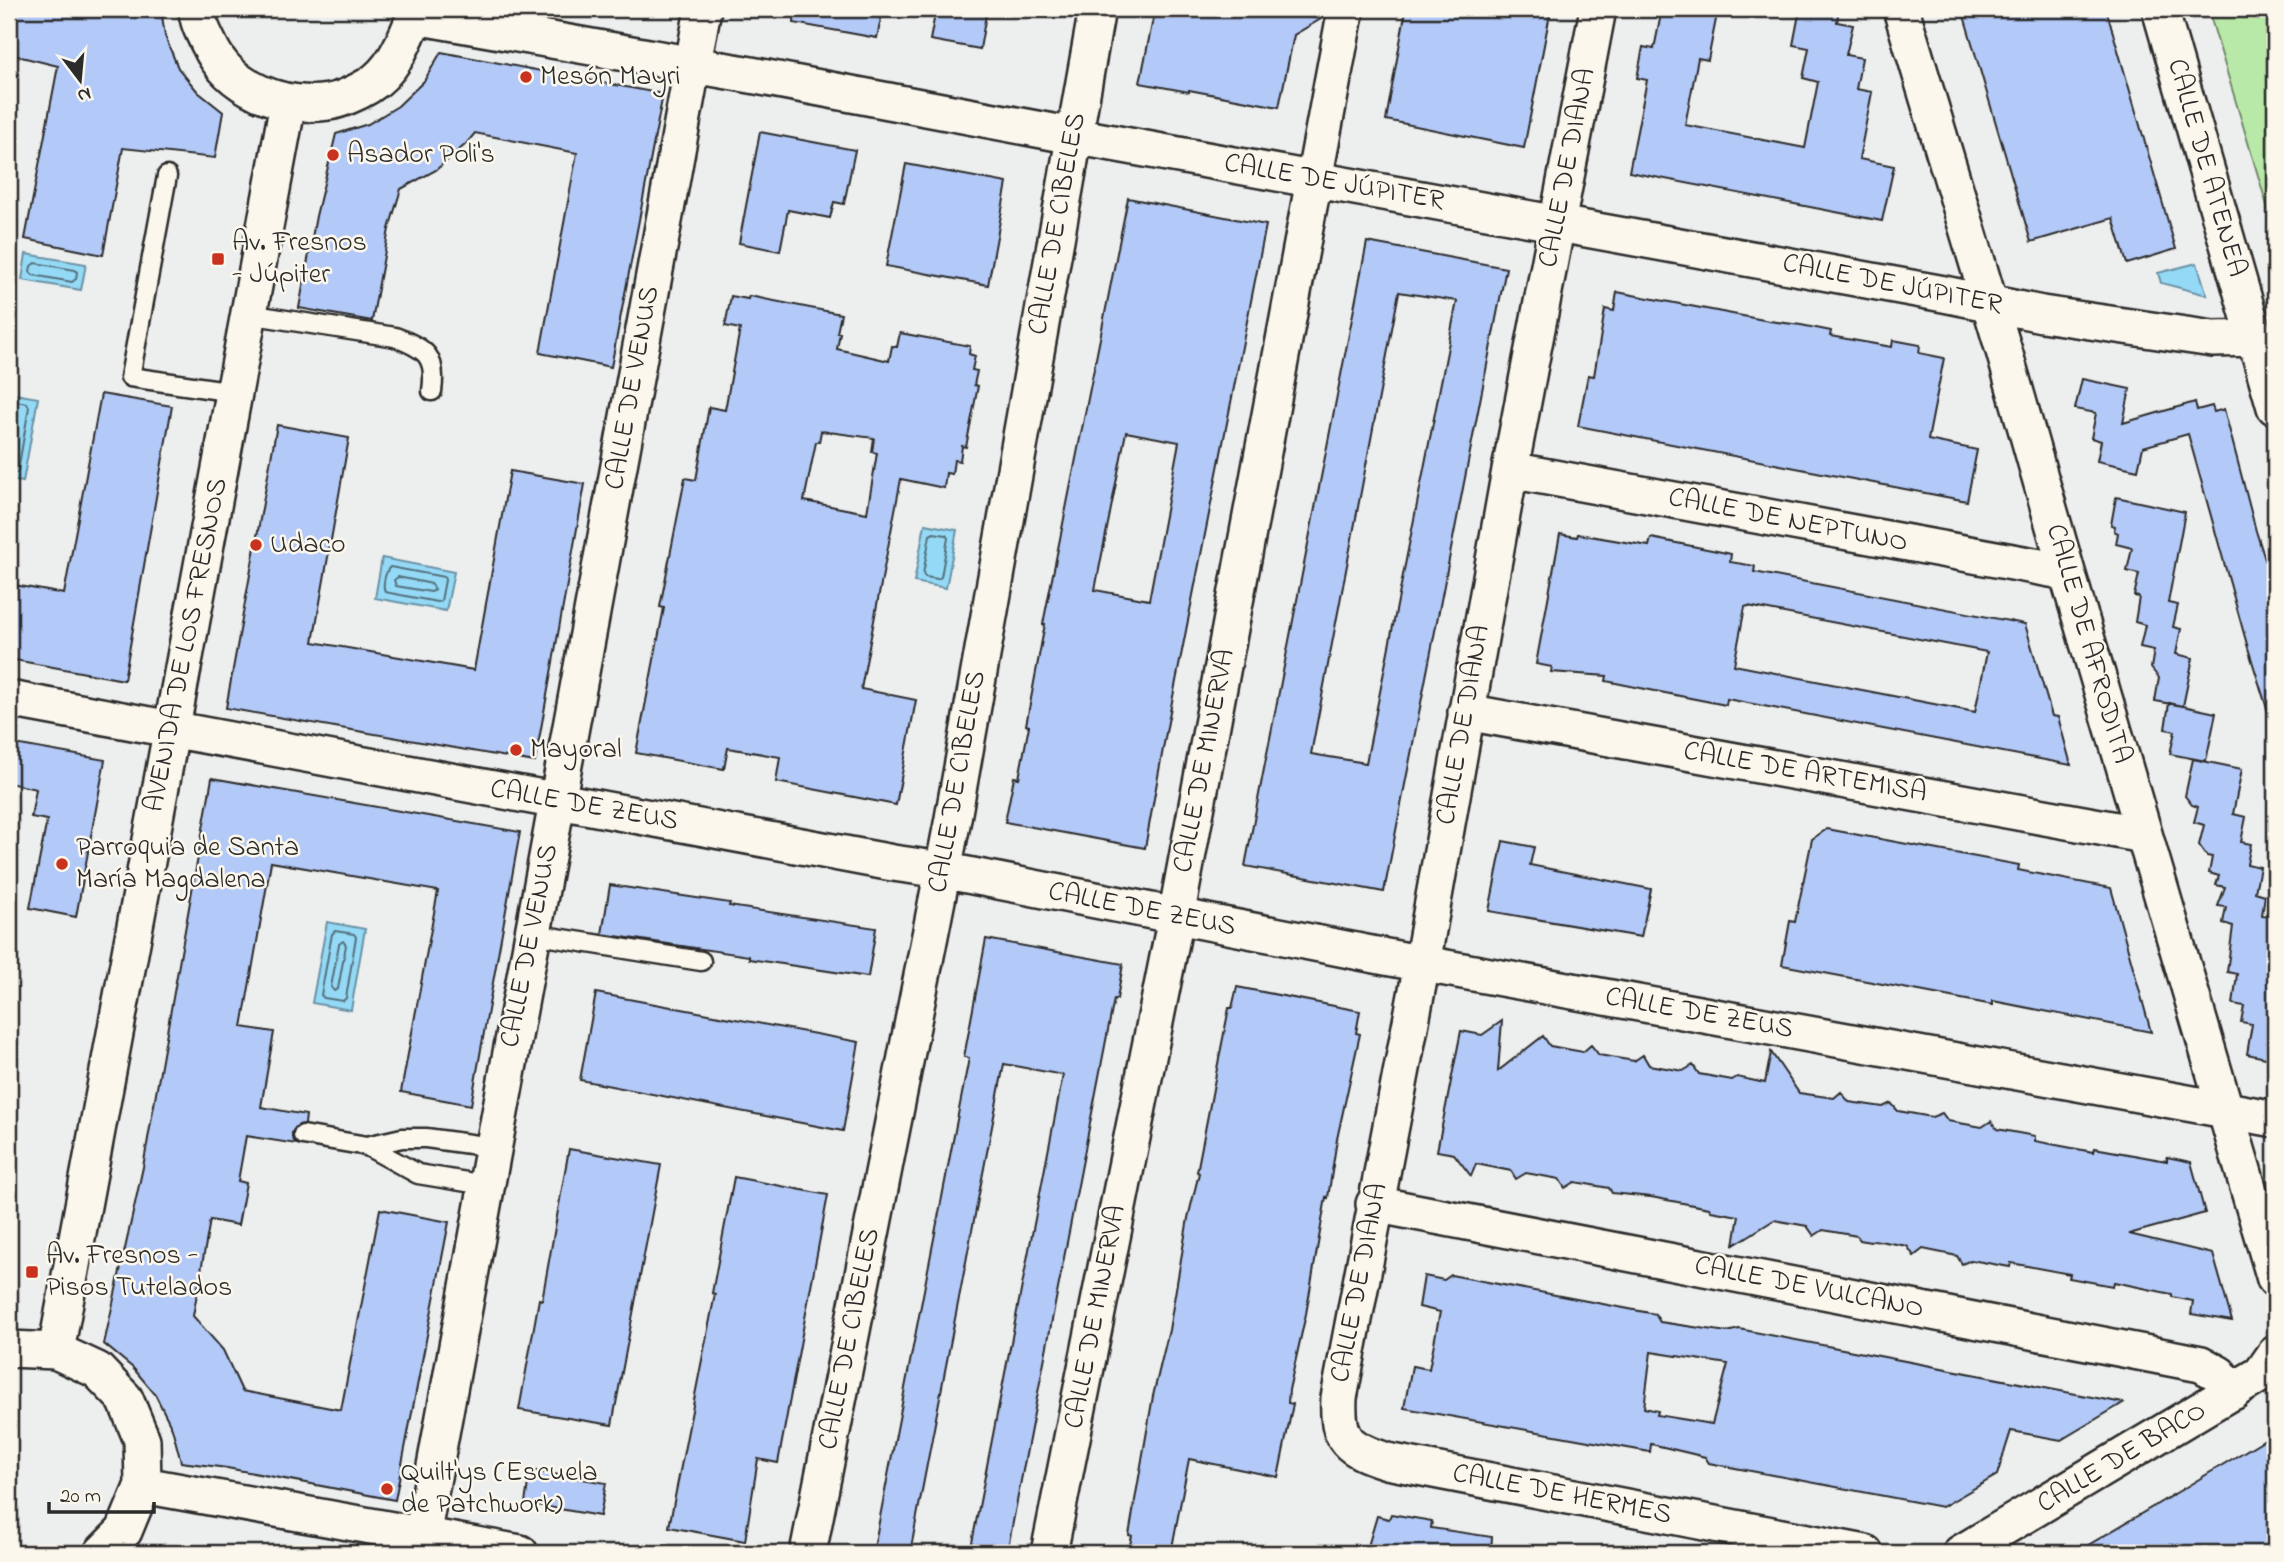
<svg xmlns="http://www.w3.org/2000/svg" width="2284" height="1562" viewBox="0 0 2284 1562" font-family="'Indie Flower',sans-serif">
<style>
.green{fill:#b9e9a8;stroke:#728a6a;stroke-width:2}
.water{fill:#94d9f6;stroke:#6a93a5;stroke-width:2}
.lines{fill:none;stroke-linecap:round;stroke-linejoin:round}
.shore{stroke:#55717c;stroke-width:2}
.building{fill:#b3c9f8;stroke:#2b2b2b;stroke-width:2;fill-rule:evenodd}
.service-casing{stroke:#2b2b2b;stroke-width:23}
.minor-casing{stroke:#2b2b2b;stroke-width:40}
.service{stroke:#fbf7ec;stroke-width:18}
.minor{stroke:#fbf7ec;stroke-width:35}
.poi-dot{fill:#c8321e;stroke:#fbf7ec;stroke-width:2.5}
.labels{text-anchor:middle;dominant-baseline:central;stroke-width:5;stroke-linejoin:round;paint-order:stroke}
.poi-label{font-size:28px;fill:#2b2b2b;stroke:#fbf7ec;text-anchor:start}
.street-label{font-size:28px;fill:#2b2b2b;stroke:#fbf7ec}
</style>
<rect width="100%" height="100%" fill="#edeeee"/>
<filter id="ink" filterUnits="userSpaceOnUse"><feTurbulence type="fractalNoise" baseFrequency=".0143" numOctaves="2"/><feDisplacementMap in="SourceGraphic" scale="14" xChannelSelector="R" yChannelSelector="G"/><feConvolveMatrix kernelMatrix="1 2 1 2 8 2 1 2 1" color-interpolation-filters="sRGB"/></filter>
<g filter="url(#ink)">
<!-- green -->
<path class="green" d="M2208,9H2275V232Z"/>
<!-- water -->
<path class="water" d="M26,254L86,264L81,290L22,280Z
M2197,263L2207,295L2161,283L2158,273Z
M9,393L38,398L23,482L9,480Z
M925,524L957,530L946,588L914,582Z
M382,558L454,572L446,611L375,598Z
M327,922L365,929L351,1010L312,1003Z"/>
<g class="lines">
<!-- shore -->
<path class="shore" d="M35,263L75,270L77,272L76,279L72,282L33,275L30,272L31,266Z
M9,400L27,403L29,407L18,471L16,473H9
M934,533L946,535L948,538L941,577L938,579L925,577L923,574L930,535Z
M390,567L444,577L445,580L441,601L437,602L385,592C382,586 385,572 390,567Z
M398,577L432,584L435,590L431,592L396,586L394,580Z
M335,931L354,934L356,937L346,998L343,1001L324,998L321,995L332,934Z
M343,941L346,945L338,989L334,991L331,987L339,944Z"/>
</g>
<!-- building -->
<path class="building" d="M9,9H161L165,36L178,68L198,92L223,112L215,158L123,148L103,255L25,239L58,66L9,54Z
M795,9H883L877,38L794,23Z
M936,9H987L980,49L930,40Z
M1155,9H1272L1321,19L1294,35L1279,107L1189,90V92L1140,83Z
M1406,9H1551L1524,148L1386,120Z
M1662,9H1718L1708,60L1698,58L1685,125L1805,148L1818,82L1803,78L1809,48L1793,45L1800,9H1839L1837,22L1853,25L1846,55L1862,58L1856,89L1872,92L1859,159L1894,166L1882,221L1629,172L1647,80L1637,78L1643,47L1654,49Z
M1962,9H2106L2176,249L2127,264L2113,218L2031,242Z
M441,52L663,94L611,367L540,353L577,153L475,133L466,144L436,170L401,189L389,229L372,321L299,308L316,216L336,134L368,124L398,106L424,81Z
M760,132L855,150L844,204L834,202L830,218L788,210L780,251L739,243Z
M906,164L1007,183L988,285L886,266Z
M1128,198L1266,225L1167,727L1145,848L1005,822L1014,777L1019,778L1029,726L1026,725L1045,624H1043ZM1126,432L1179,442L1149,600L1095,590Z
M1367,242L1506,268L1384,892L1245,866ZM1399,292L1457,301L1366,763L1311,754Z
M1617,292L1769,321L1801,325L1831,331L1830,336L1892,347L1893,340L1920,345L1919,353L1944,358L1928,440L1977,450L1967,501L1578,426L1588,375L1594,376L1605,309L1614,311Z
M731,296L748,299L749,296L841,314L837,333H840L837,349L889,361L892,346L897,347L900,333L970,346L969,354L975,356L972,370L977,371L974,385L978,386L966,447L962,446L960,461L954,460L952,474L946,473L944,488L901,479L861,689L916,700L896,805L776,782L780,757L728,748L724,769L636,753L664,608L660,607L685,478L696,480L709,407L725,410L740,329L725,326ZM821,431L874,438L872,452L877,453L867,513L804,501L816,442H819Z
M2082,379L2130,389L2123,423L2195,402L2197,410L2212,406L2214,412L2224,409L2256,531L2275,591V714L2269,715L2248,648L2188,434L2143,447L2138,470L2097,461L2101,441L2091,438L2096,413L2075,409Z
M101,394L172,406L124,680L9,659V584L64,594Z
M277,425L349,438L313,642L474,670L510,471L585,484L535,762L226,708Z
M2116,497L2185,512L2168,603L2178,605L2173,627L2181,629L2176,654L2193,658L2183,706L2155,701L2159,678L2151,668L2154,650L2140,647L2145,625L2135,622L2139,597L2134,596L2139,574L2127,571L2132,548L2116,544L2118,533L2114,531L2115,526L2111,525Z
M1560,534L1577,537L1578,534L1649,546L1651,538L1717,551L1731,554L1730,562L1755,566L1754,572L2025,624L2052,716L2058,717L2071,765L1727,699L1726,705L1665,693L1606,681L1607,676L1551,672L1552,667L1536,664ZM1748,606L1987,652L1975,712L1734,665L1745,607Z
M2169,703L2216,713L2206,761L2170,754L2175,731L2165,729Z
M9,743L105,760L76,917L30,908L47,820L31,817L36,789L9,783Z
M2193,759L2242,769L2233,814L2246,817L2241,842L2251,844L2247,864L2260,867L2255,892L2265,895L2262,915L2275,917L2270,943L2275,944V1060L2247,1054L2252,1024L2241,1022L2244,1006L2233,1004L2237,974L2227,972L2233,926L2223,923L2226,907L2218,906L2225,887L2216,885L2219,876L2209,873L2212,857L2207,856L2199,845L2204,825L2194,822L2198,807L2192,805L2185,796Z
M212,778L520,832L471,1105L401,1092L438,891L271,862L242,1027L274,1032L261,1107L306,1115L305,1124L298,1125L292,1132V1138L296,1144L246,1136L238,1181L246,1183L238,1225L210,1220L193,1316L223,1350L242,1391L341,1410L380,1209L449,1222L395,1500L227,1468L181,1462L172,1428L155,1394L133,1368L104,1344L143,1167Z
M1827,829L2019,865L2018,870L2111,888L2151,1032L1993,1001V1005L1782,965L1790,921L1795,922L1812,839Z
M1503,841L1534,847L1530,865L1651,889L1641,937L1489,911Z
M610,885L730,903L729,906L876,928L868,977L749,959V956L602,934Z
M986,939L1123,964L1117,999H1114L1007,1553H970L1063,1075L1004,1064L910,1553H873L969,1058L964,1057Z
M1237,987L1360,1011L1356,1033L1360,1034L1337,1139L1328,1198L1326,1197L1306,1314L1289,1390L1288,1403L1293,1404L1278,1477L1189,1459L1171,1553H1128L1132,1536L1129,1535L1153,1396L1169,1330L1188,1218L1199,1173L1197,1172L1213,1089L1229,1008H1232Z
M596,993L859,1042L843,1131L580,1080Z
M1502,1021L1498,1071L1543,1036L1550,1046L1583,1052L1591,1045L1599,1055L1634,1061L1643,1055L1649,1065L1683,1071L1693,1065L1699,1074L1732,1080L1737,1077L1765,1083L1771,1052L1799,1093L1834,1098L1841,1092L1849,1102L1883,1107L1891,1103L1898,1111L1932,1117L1942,1113L1948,1121L1982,1127L1991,1121L1997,1129L2035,1136V1141L2093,1152L2094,1148L2167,1161V1157L2191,1162L2205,1213L2129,1234L2213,1254L2232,1321L2191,1314L2193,1301L2172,1297V1294L2114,1282L2113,1286L2069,1278L2070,1274L2011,1263L2010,1267L1971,1260L1962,1264L1957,1256L1923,1249L1914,1256L1907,1246L1874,1240L1870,1242L1860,1240L1857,1236L1823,1230L1814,1236L1807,1226L1774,1220L1734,1245L1739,1216L1711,1211L1709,1208L1651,1197L1612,1193L1609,1188L1575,1182L1565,1188L1559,1179L1526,1173L1516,1179L1511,1171L1476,1164L1471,1176L1454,1154L1437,1151L1461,1031L1482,1035Z
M569,1149L661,1165L612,1425L519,1410L539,1299L542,1300Z
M734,1177L828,1195L778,1463L758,1459L745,1541L669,1527L715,1294L712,1293Z
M1451,1275L1655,1314L1660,1322L1727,1332L1739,1329L2123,1403L2061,1440L2011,1431L1997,1475L1942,1507L1709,1463L1705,1457L1651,1444L1650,1452L1404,1408L1412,1366L1429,1369L1440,1312L1419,1307L1424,1276L1444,1280ZM1651,1352L1728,1364L1712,1424L1657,1415L1658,1411L1644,1408Z
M2275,1433V1553H2075L2186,1487Z
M530,1470L606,1483L600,1516L525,1503Z
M1391,1514L1432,1521L1431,1528L1492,1537L1491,1553H1366L1377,1516L1389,1519Z"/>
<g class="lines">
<defs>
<path id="service" d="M167,176L130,377L234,392
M248,314L395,337C426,349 437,356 432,391
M532,934L701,961
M303,1135L367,1146L418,1174L485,1185
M367,1146L402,1138H426L492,1147"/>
<path id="minor" d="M197,9C197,21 203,32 209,44C229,89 282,109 329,102C341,100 358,92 368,86C394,70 404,42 415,16L416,9
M1598,9L1510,470L1422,964L1339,1398C1337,1442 1348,1448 1387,1461L1865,1553
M1901,9L2004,351L2067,572L2275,1279
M2160,9L2275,407
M415,16L751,75L1074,136L1944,294L2042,314L2213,339L2255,338
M1510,470L2067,572
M9,699L893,863L942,870L1386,957L2275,1119
M1466,712L2144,835
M1374,1204L2201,1364L2219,1374L2233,1392
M9,1349L56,1351L97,1370L125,1399L142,1440L143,1485L124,1531L102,1553
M56,1351L288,103
M143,1485L520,1553
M419,1553L703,9
M808,1553L952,824L1097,9
M1049,1553L1176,917L1346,9
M1961,1553L2261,1374L2275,1354"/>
</defs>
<!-- service casing -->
<use href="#service" class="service-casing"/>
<!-- minor casing -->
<use href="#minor" class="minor-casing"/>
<!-- service -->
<use href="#service" class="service"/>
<!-- minor -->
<use href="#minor" class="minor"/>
</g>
</g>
<!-- markers -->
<g class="poi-dot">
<circle cx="526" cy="77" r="7"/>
<circle cx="333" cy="155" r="7"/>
<rect x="211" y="252" width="14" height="14" rx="3.5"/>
<circle cx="256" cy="545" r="7"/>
<circle cx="516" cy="750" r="7"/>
<circle cx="62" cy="864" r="7"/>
<rect x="25" y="1265" width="14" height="14" rx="3.5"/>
<circle cx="387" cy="1489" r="7"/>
</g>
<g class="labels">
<!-- poi labels -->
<g class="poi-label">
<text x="540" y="77">Mesón Mayri</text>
<text x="347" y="155">Asador Poli's</text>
<text x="232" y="243">Av. Fresnos<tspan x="232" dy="32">- Júpiter</tspan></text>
<text x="270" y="545">Udaco</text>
<text x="530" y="750">Mayoral</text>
<text x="76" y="848">Parroquia de Santa<tspan x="76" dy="32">María Magdalena</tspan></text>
<text x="46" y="1256">Av. Fresnos -<tspan x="46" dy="32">Pisos Tutelados</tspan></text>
<text x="401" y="1473">Quilt'ys (Escuela<tspan x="401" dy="32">de Patchwork)</tspan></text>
</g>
<!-- street labels -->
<g class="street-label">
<text transform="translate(1568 168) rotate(-79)">CALLE DE DIANA</text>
<text transform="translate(2206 168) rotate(74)">CALLE DE ATENEA</text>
<text transform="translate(1334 183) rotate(10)">CALLE DE JÚPITER</text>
<text transform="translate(1058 224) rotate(-80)">CALLE DE CIBELES</text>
<text transform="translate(1892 285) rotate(11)">CALLE DE JÚPITER</text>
<text transform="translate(633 388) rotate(-80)">CALLE DE VENUS</text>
<text transform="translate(1788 521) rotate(11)">CALLE DE NEPTUNO</text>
<text transform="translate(2088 644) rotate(74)">CALLE DE AFRODITA</text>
<text transform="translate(187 645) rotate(-79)">AVENIDA DE LOS FRESNOS</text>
<text transform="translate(1464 725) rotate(-80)">CALLE DE DIANA</text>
<text transform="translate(1205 761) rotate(-79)">CALLE DE MINERVA</text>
<text transform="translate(1805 773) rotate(10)">CALLE DE ARTEMISA</text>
<text transform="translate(958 782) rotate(-80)">CALLE DE CIBELES</text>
<text transform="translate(584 806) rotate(10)">CALLE DE ZEUS</text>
<text transform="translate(1142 910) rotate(11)">CALLE DE ZEUS</text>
<text transform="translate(530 946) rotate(-79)">CALLE DE VENUS</text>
<text transform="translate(1699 1014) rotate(10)">CALLE DE ZEUS</text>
<text transform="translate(1360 1283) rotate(-79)">CALLE DE DIANA</text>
<text transform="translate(1809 1288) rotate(11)">CALLE DE VULCANO</text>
<text transform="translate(1096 1317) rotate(-79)">CALLE DE MINERVA</text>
<text transform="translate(850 1339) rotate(-79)">CALLE DE CIBELES</text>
<text transform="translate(2122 1458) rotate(-31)">CALLE DE BACO</text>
<text transform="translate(1562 1495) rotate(11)">CALLE DE HERMES</text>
</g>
</g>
<!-- margin -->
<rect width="2284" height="1562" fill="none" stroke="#fbf7ec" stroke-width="35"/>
<rect x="18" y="18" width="2249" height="1527" fill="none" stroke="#2b2b2b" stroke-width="2.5" filter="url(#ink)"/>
<!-- north arrow -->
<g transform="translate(80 80) rotate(164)" stroke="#fbf7ec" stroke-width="5" paint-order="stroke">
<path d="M0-5L12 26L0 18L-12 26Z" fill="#2b2b2b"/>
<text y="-10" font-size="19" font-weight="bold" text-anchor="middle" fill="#2b2b2b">N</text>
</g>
<!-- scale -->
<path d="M49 1502v10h105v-10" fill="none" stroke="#2b2b2b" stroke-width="3.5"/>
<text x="60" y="1502" font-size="21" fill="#2b2b2b" stroke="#fbf7ec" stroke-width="5" paint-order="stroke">20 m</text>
</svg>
